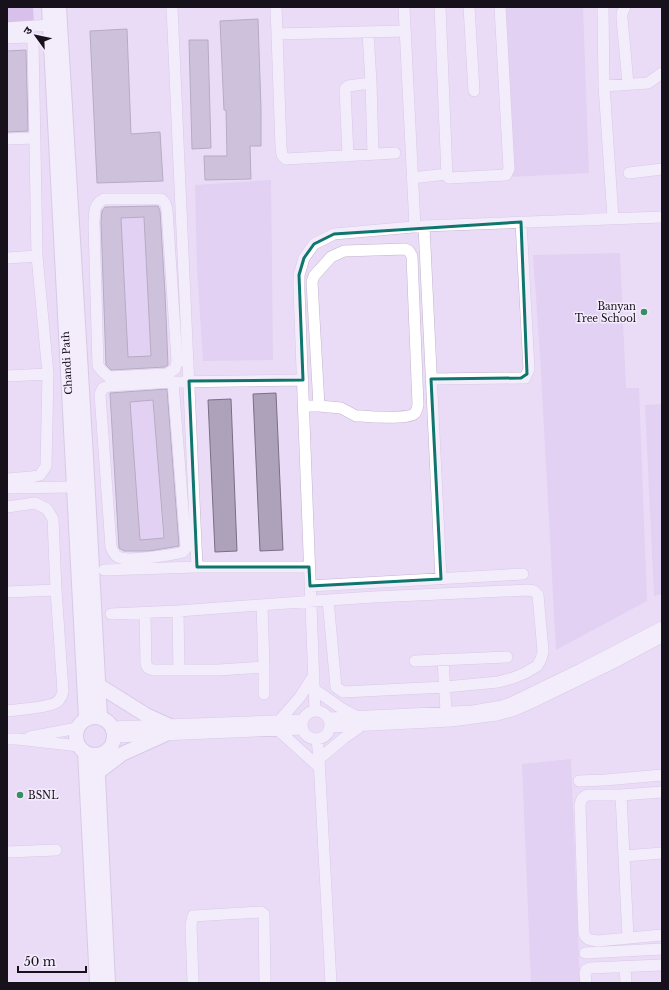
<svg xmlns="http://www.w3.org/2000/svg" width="669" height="990" viewBox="0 0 669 990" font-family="'Libre Baskerville','Noto Sans Devanagari',serif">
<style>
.green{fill:#d9c4eb}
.forest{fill:#c0a0d9}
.building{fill:#aea1ba;stroke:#7a6d85;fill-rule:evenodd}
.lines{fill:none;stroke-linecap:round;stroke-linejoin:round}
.minor-casing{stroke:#c2b4ce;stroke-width:12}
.major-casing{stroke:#c2b4ce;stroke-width:16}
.minor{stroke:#fff;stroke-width:11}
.major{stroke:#fff;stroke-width:14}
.marked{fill:none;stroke:#0f766e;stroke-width:3;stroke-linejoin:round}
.poi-dot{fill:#358e64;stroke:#f4ecfc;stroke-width:1.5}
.labels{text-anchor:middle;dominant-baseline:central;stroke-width:3;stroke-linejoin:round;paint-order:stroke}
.poi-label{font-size:10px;fill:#16111a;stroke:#f4ecfc;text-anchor:end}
.street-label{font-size:10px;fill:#16111a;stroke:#f4ecfc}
</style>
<rect width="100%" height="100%" fill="#eadcf7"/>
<!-- green -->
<path class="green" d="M504,7H583L589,173L510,177Z
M271,180L273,360L203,361L197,267L195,185Z
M144,217L151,356L128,357L121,218Z
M620,253L626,388H639L647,601L556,650L540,354L533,255Z
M153,400L163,538L140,540L130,402Z
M662,404V594L654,596L645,405Z
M571,759L580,983H531L522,764Z"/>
<!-- forest -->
<path class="forest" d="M7,7H33L34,23L7,25Z"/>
<!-- building -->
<path class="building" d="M258,19L261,109V146H250L251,179L205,180L204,156H227L226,110H224L220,21Z
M127,29L131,134L160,132L163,181L97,183L90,31Z
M189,40H208L211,148L192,149Z
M26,50L28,131L7,132V51Z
M158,206L160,211L165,293L168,365L165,367L111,370L106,365L101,221L102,211L105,207ZM144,217L151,356L128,357L121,218Z
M167,389L179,546L149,551H124L119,548L110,393ZM153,400L164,538L140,540L130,402Z
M276,393L283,550L260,551L253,394Z
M231,399L237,551L215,552L208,400Z"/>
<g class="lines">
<defs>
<path id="minor" d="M172,7L197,567
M276,7L277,34L405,31
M404,7L415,227
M440,7L447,176L449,178L506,175L509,169L500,7
M469,7L474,91
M603,7L604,86L613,218
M625,7L622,13V18L628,84
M7,28L50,25
M368,32L371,83
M277,34L281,147L282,155L286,159L395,153
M7,38L26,37L33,40L37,256
M604,86L648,83L662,73
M7,139L34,138
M348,156L345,89L348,86L371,83L373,154
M629,173L662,169
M412,178L447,174
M424,226L441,579
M7,258L37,256L48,374L46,466L40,475L32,477L7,479
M177,361L167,210L165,203L161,199H104C93,205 95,211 94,223L98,366L103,372L109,377L167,374L175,369L177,361H188
M7,376L48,374
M431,379L521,378H525L529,369L521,222
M173,382L186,548L183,552C172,555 126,562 118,557C114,555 113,551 111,547L100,394L103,388L109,386Z
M173,382L303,380
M304,406H319L312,282L314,276L331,257L344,251L405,249L409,251L412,256L418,405C417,408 417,412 414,414C407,419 371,417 361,416H356L341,408L319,406
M7,488L74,487
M7,507L35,503L47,509L53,519L56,590L63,691C62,696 61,699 57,702C48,708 19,709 7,711
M104,570L197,567H309
M310,586L523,574
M528,590L534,591L538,595L543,651L541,659L537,666L525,673L513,678L498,682L445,687L343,692L336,687L328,600L374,597Z
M7,592L56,590
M178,611L179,670
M145,613L146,664L148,668L153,670H219L264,667L262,605
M111,614L178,611L328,600
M443,659L446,712
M415,661L507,657
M264,667V694
M314,689L341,708L356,716
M315,710L299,290V275L304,258L314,244L334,234L424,226L662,217
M302 725a14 14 0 1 1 28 0a14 14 0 1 1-28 0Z
M329,718L473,711L502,706L511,703L581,669L662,627
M279,721L300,697L314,675
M112,727L302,720
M330,727L451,721L497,715L515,710L533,702L619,660L662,637
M278,730L319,767
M30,737L77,728
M114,737L302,729
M7,739H17L79,746
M317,739L319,759L331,983
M319,759L344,738L361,726
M579,781L605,780L662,775
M662,792L621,795H588C582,797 581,800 580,805L584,933C586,940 590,940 597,941L662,935
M621,795L628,938
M7,852L56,850
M625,856L662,853
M585,953L662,949
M625,967L626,983
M193,983L191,925L193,916L261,912L264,914L265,983
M586,983L585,973L586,970L590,968L662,965"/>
<path id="major" d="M49,7L86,718
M59,7L86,457L100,717
M98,685L146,715L168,725
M76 736a19 19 0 1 1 38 0a19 19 0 1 1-38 0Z
M85,752L97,983
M97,755L108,983
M97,773L122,754L166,734"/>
</defs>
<!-- minor casing -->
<use href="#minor" class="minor-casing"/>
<!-- major casing -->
<use href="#major" class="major-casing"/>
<!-- minor -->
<use href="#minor" class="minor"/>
<!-- major -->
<use href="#major" class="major"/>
</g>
<!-- marked area -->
<path d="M0 0H669V990H0ZM521,222L527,374L521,378L431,379L441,579L310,586L309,567H197L189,381L303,380L299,275L304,258L314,244L334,234Z" fill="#eadcf7" fill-opacity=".55" fill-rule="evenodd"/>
<path class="marked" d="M521,222L527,374L521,378L431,379L441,579L310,586L309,567H197L189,381L303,380L299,275L304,258L314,244L334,234Z"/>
<!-- markers -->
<g class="poi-dot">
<circle cx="644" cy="312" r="4"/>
<circle cx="20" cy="795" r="4"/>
</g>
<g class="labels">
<!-- poi labels -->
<g class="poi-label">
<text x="636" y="306">Banyan<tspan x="636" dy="12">Tree School</tspan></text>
<text x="28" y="795" text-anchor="start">BSNL</text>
</g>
<!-- street labels -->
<g class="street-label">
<text transform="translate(67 363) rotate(-93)">Chandi Path</text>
</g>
</g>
<!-- border -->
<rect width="669" height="990" fill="none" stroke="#16111a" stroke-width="16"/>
<!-- north arrow -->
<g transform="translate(36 36) rotate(303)" stroke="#f4ecfc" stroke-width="3" paint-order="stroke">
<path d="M0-3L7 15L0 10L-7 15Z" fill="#16111a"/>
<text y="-6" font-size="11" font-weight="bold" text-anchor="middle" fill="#16111a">उ</text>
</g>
<!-- scale -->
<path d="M18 966v6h68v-6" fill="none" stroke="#16111a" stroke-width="2"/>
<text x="24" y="966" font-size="12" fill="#16111a" stroke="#f4ecfc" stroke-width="3" paint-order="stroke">50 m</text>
</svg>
